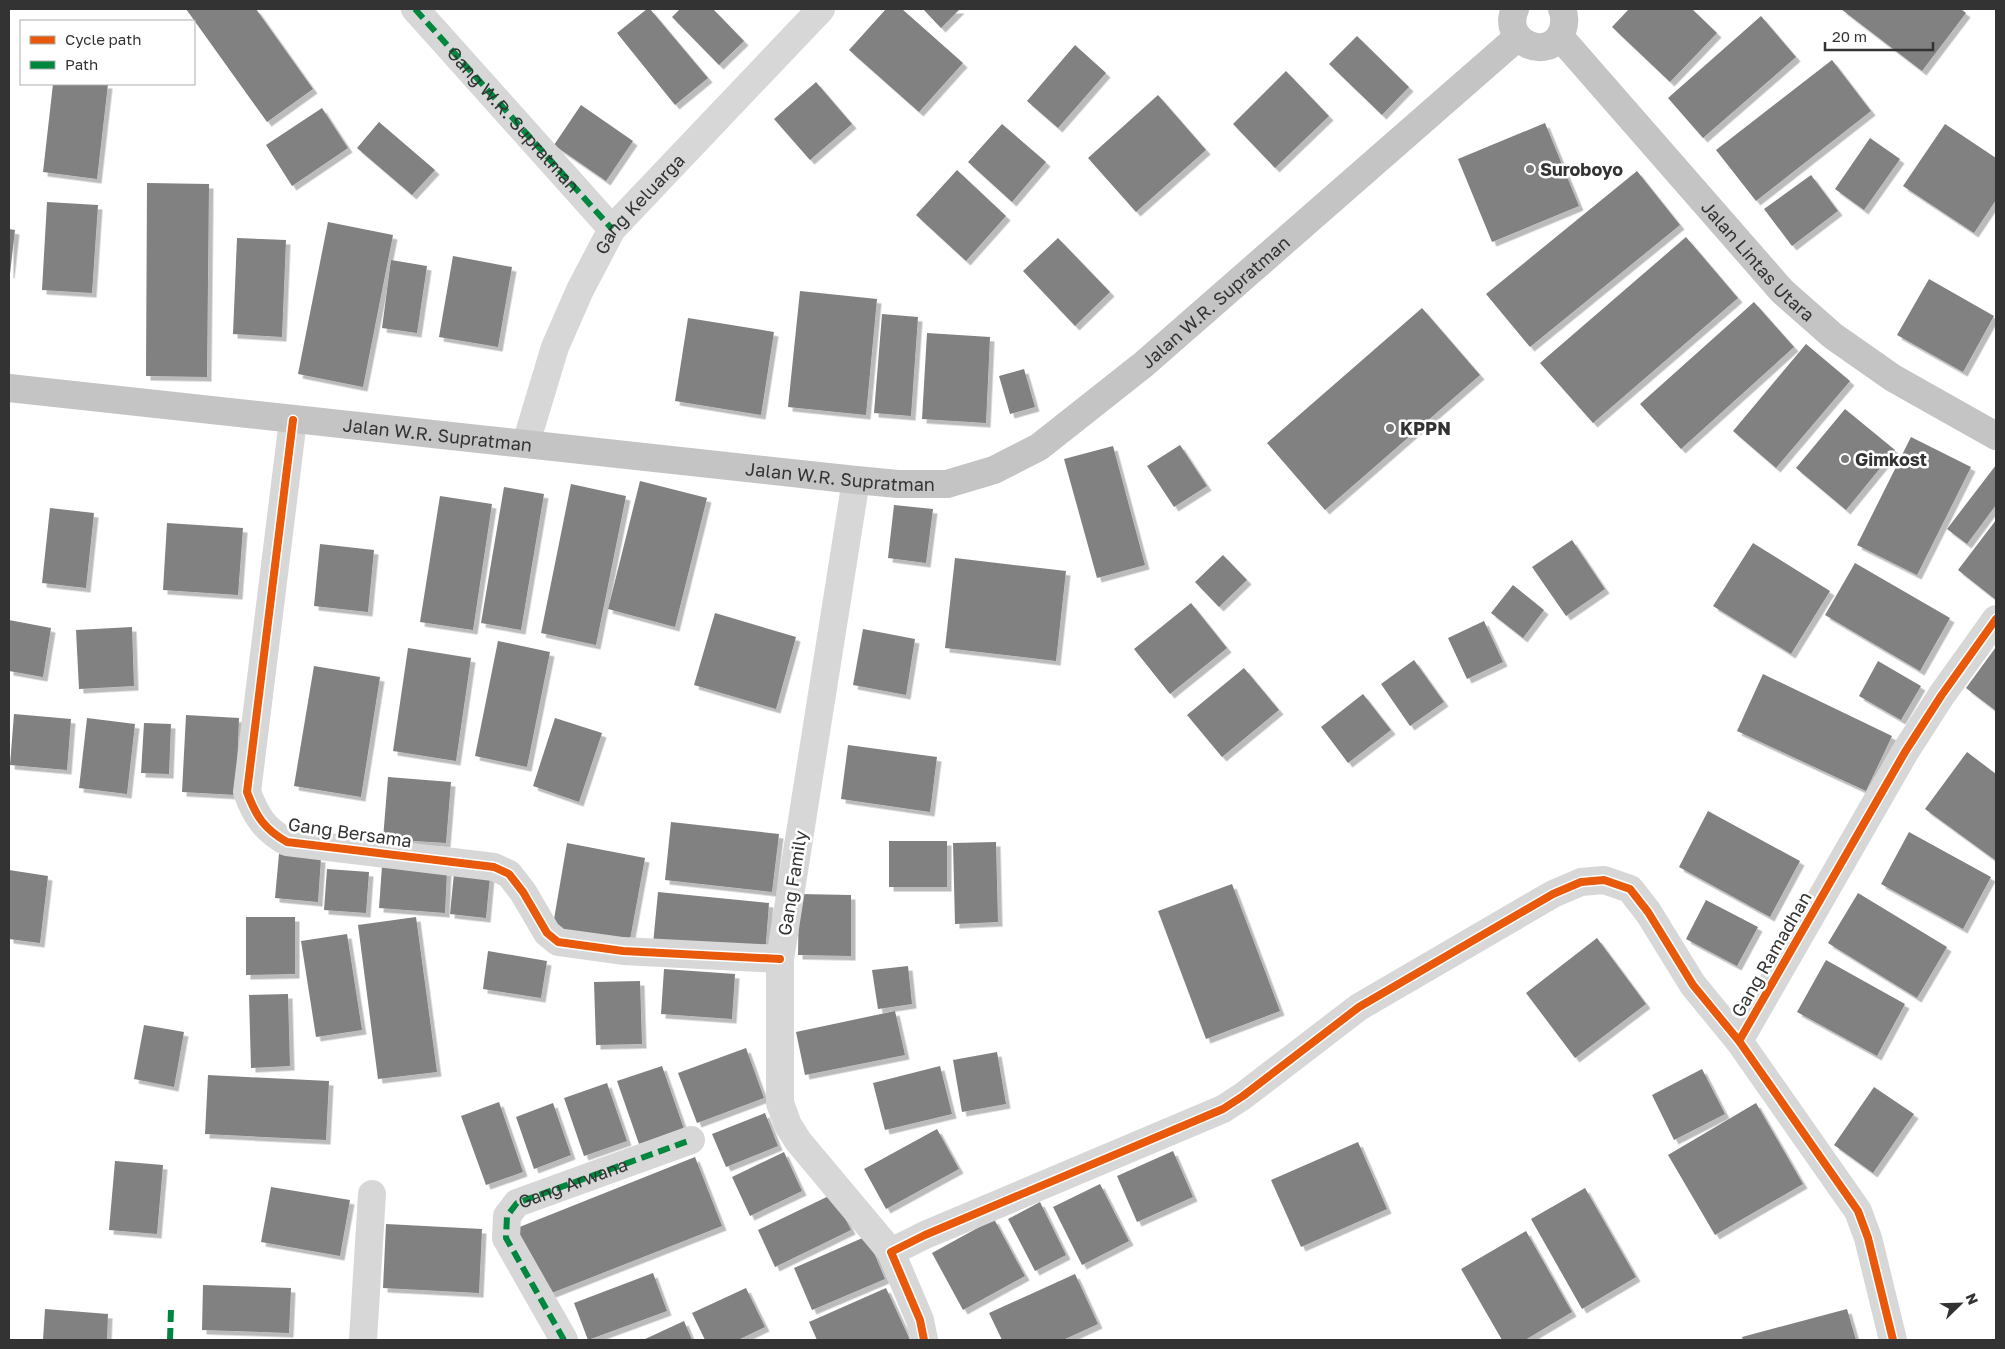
<svg xmlns="http://www.w3.org/2000/svg" width="2005" height="1349" viewBox="0 0 2005 1349" font-family="'Golos Text',sans-serif">
<style>
.building{fill:#818181;filter:url(#shadow)}
.lines{fill:none;stroke-linecap:round;stroke-linejoin:round}
.street{stroke:#d7d7d7;stroke-width:28}
.highway{stroke:#c4c4c4;stroke-width:28}
.quiet{stroke:#00873e;stroke-width:6;stroke-dasharray:12 6;stroke-linecap:butt}
.cycleway-casing{stroke:#fff;stroke-width:11}
.cycleway{stroke:#e8590c;stroke-width:8}
.poi-dot{fill:#7a7a7a;stroke:#fff;stroke-width:2}
.labels{text-anchor:middle;dominant-baseline:central;stroke-width:5;stroke-linejoin:round;paint-order:stroke}
.street-label{font-size:18px;fill:#333;stroke:#fff}
.poi-label{font-size:18px;font-weight:bold;fill:#333;stroke:#fff;text-anchor:start}
</style>
<defs>
<filter id="shadow"><feDropShadow dx="4.5" dy="4.5" stdDeviation="0" flood-color="#0004"/></filter>
</defs>
<rect width="100%" height="100%" fill="#fff"/>
<!-- building -->
<path class="building" d="M186,9H256L313,89L267,122Z
M647,9H650L708,78L675,105L617,33Z
M680,9H713L744,41L719,65L672,17Z
M886,9H902L963,63L919,112L849,50Z
M923,9H960L941,28Z
M1629,9H1692L1717,33L1670,82L1612,27Z
M1841,9H1961L1966,13L1922,71Z
M1761,16L1796,57L1703,138L1668,98Z
M1357,36L1409,87L1382,115L1329,64Z
M1075,45L1106,73L1058,128L1027,101Z
M1832,60L1871,111L1756,201L1716,150Z
M1286,71L1329,116L1275,168L1233,124Z
M816,82L852,124L810,160L774,119Z
M53,84H108L97,179L43,172Z
M1158,95L1206,150L1136,212L1088,158Z
M581,105L633,141L606,181L554,145Z
M322,108L348,148L292,186L266,145Z
M379,122L435,170L412,195L357,148Z
M1545,123L1579,206L1492,242L1458,159Z
M1002,124L1046,162L1012,202L968,162Z
M1945,124L1996,158V200L1974,233L1903,186Z
M1870,138L1900,159L1864,210L1835,189Z
M957,170L1006,216L966,261L916,215Z
M1637,171L1680,225L1530,347L1486,294Z
M1811,175L1838,211L1792,246L1764,209Z
M147,183L209,184L207,377L146,376Z
M47,202L98,205L92,293L42,290Z
M328,222L393,235L363,387L298,374Z
M9,229L15,230L10,274H9Z
M1686,237L1738,298L1593,423L1540,363Z
M237,238L286,240L282,337L233,334Z
M1058,238L1110,292L1075,326L1023,271Z
M453,256L512,267L498,347L439,337Z
M391,260L427,266L417,333L382,328Z
M1929,279L1994,316L1963,372L1897,335Z
M800,291L877,299L866,415L788,407Z
M1754,302L1794,347L1681,449L1640,404Z
M1422,308L1480,375L1325,510L1267,443Z
M882,314L918,317L911,416L874,413Z
M688,318L774,332L761,415L675,401Z
M927,333L990,337L986,423L922,419Z
M1806,344L1850,381L1776,468L1733,431Z
M1024,369L1035,407L1010,414L999,376Z
M1845,409L1895,450L1846,510L1796,468Z
M1911,437L1971,467L1917,575L1857,545Z
M1180,445L1207,486L1174,507L1147,466Z
M1113,446L1145,565L1097,578L1064,459Z
M1996,465V505L1967,544L1947,529Z
M640,481L707,498L675,627L608,609Z
M571,484L626,496L596,645L541,633Z
M504,487L544,494L521,630L481,623Z
M440,496L492,504L473,630L420,622Z
M894,505L933,509L926,563L888,558Z
M50,508L94,513L86,588L42,583Z
M1996,520V600L1958,570Z
M167,523L243,528L238,595L163,590Z
M1572,540L1605,589L1566,616L1532,567Z
M1753,543L1830,591L1791,654L1713,606Z
M320,544L374,550L368,612L314,606Z
M1223,555L1247,580L1219,607L1195,582Z
M955,558L1066,571L1056,661L945,648Z
M1855,563L1950,618L1920,671L1825,615Z
M1513,585L1544,610L1523,638L1491,613Z
M1191,603L1227,648L1170,694L1134,649Z
M715,613L796,637L776,709L694,685Z
M9,620L51,628L43,677L9,671Z
M1484,621L1503,662L1467,679L1448,638Z
M132,627L134,686L79,689L76,630Z
M863,629L915,639L906,695L853,685Z
M498,641L550,652L527,767L475,756Z
M1996,647V711L1966,688Z
M408,648L471,658L456,761L393,751Z
M1414,660L1444,702L1410,726L1381,684Z
M1878,661L1921,686L1901,720L1859,696Z
M314,666L380,677L361,797L294,786Z
M1244,668L1279,710L1222,757L1187,715Z
M1763,674L1892,736L1866,791L1737,731Z
M1363,694L1391,730L1348,763L1321,727Z
M14,714L71,719L67,770L10,765Z
M186,715L239,718L236,795L182,792Z
M87,718L135,724L127,794L79,788Z
M555,718L602,733L579,802L533,786Z
M144,723L171,724L169,774L141,773Z
M848,745L937,757L930,812L841,799Z
M1967,752L1996,774L1995,860L1925,809Z
M388,777L451,782L446,843L383,839Z
M1708,811L1800,861L1770,917L1679,867Z
M671,822L779,834L772,892L665,880Z
M1909,832L1991,877L1963,929L1881,884Z
M889,841H947V887H889Z
M996,842L998,922L955,924L953,843Z
M567,843L645,858L629,945L552,931Z
M279,854L321,858L318,902L275,898Z
M382,866L447,871L445,913L379,908Z
M327,869L369,872L366,913L324,910Z
M9,870L48,876L40,943L9,939Z
M454,873L490,876L486,918L450,914Z
M1232,884L1280,1011L1206,1039L1158,911Z
M658,892L769,903L765,955L653,944Z
M1858,893L1947,947L1917,998L1828,943Z
M799,894L851,895V956L798,955Z
M1706,900L1758,927L1737,966L1686,939Z
M246,917H295V974L246,975Z
M416,917L437,1072L378,1079L358,925Z
M347,934L362,1030L316,1037L301,941Z
M1597,938L1646,1004L1575,1058L1526,993Z
M488,951L547,961L541,998L483,989Z
M1826,960L1905,1004L1877,1056L1797,1012Z
M908,966L912,1004L878,1009L872,970Z
M664,969L735,974L732,1019L661,1014Z
M640,981L642,1044L596,1045L594,982Z
M288,994L290,1066L251,1068L249,995Z
M895,1011L905,1055L805,1075L796,1032Z
M144,1025L184,1032L174,1087L134,1079Z
M746,1048L764,1098L697,1123L678,1073Z
M997,1052L1006,1104L962,1112L953,1060Z
M662,1066L684,1129L639,1144L617,1081Z
M940,1066L952,1114L885,1130L873,1083Z
M1702,1069L1725,1114L1674,1140L1652,1095Z
M208,1075L329,1081L326,1140L205,1134Z
M607,1083L627,1141L584,1156L564,1098Z
M1874,1087L1914,1114L1873,1173L1834,1145Z
M499,1102L523,1172L486,1185L461,1116Z
M553,1103L571,1155L534,1169L516,1117Z
M1756,1103L1803,1184L1715,1235L1668,1155Z
M765,1113L778,1146L726,1167L712,1134Z
M937,1129L959,1169L886,1209L864,1169Z
M1358,1142L1387,1209L1301,1247L1271,1180Z
M1173,1151L1193,1197L1137,1222L1117,1176Z
M784,1152L802,1191L750,1216L732,1177Z
M695,1157L722,1226L544,1296L517,1228Z
M115,1161L163,1165L157,1234L109,1230Z
M1100,1184L1129,1241L1082,1265L1053,1207Z
M271,1187L350,1200L340,1256L261,1242Z
M1585,1188L1636,1277L1582,1309L1531,1219Z
M833,1194L851,1230L775,1267L758,1230Z
M1040,1202L1066,1255L1035,1271L1008,1219Z
M994,1219L1025,1276L963,1310L932,1253Z
M386,1224L482,1229L479,1293L383,1288Z
M1526,1231L1572,1312L1525,1340H1502L1461,1269Z
M867,1236L885,1279L812,1310L794,1268Z
M653,1273L667,1311L588,1340L574,1303Z
M1075,1274L1098,1324L1063,1340H1002L989,1313Z
M203,1285L291,1288L289,1333L202,1330Z
M746,1288L765,1327L738,1340H705L692,1313Z
M886,1288L910,1340H817L809,1322Z
M45,1309L108,1314L107,1340H43Z
M1847,1309L1856,1340H1743L1742,1337Z
M684,1321L692,1340H643Z"/>
<g class="lines">
<!-- street -->
<g class="street">
<path id="s1" d="M415,9L612,229"/>
<path d="M293,420L247,792C256,816 264,829 287,842L494,867L509,874L523,892L547,933L558,942L623,951L780,959"/>
<path id="s2" d="M526,443L555,347L580,290L612,229L821,9"/>
<path d="M856,480L780,959V1103L788,1125L798,1141L891,1252"/>
<path d="M363,1340L372,1194"/>
<path id="s3" d="M564,1340L506,1238L507,1216L517,1203L691,1140"/>
<path d="M924,1340L920,1320L891,1252L925,1235L1223,1109L1243,1096L1359,1007L1553,894L1581,882L1604,880L1630,889L1648,912L1693,985L1739,1041"/>
<path d="M1893,1340L1868,1238L1858,1211L1739,1041L1905,752L1941,696L1996,619"/>
</g>
<!-- highway -->
<g class="highway">
<path d="M1515,9C1500,42 1549,63 1562,32C1565,24 1565,16 1562,9"/>
<path id="s4" d="M1560,37L1782,291L1833,336L1893,378L1996,436"/>
<path id="s5" d="M9,388L856,480L898,484H947L994,470L1039,447L1144,364L1518,37"/>
</g>
<!-- quiet -->
<path class="quiet" d="M415,9L612,229
M170,1340L171,1309
M564,1340L506,1238L507,1216L517,1203L691,1140"/>
<defs>
<path id="cycleway" d="M293,420L247,792C256,816 264,829 287,842L494,867L509,874L523,892L547,933L558,942L623,951L780,959
M924,1340L920,1320L891,1252L925,1235L1223,1109L1243,1096L1359,1007L1553,894L1581,882L1604,880L1630,889L1648,912L1693,985L1739,1041
M1893,1340L1868,1238L1858,1211L1739,1041L1905,752L1941,696L1996,619"/>
</defs>
<!-- cycleway casing -->
<use href="#cycleway" class="cycleway-casing"/>
<!-- cycleway -->
<use href="#cycleway" class="cycleway"/>
</g>
<!-- markers -->
<g class="poi-dot">
<circle cx="1530" cy="169" r="5"/>
<circle cx="1390" cy="428" r="5"/>
<circle cx="1845" cy="459" r="5"/>
</g>
<g class="labels">
<!-- street labels -->
<g class="street-label">
<text stroke="none"><textPath href="#s1" startOffset="148">Gang W.R. Supratman</textPath></text>
<text stroke="none"><textPath href="#s2" startOffset="268">Gang Keluarga</textPath></text>
<text stroke="none"><textPath href="#s4" startOffset="299">Jalan Lintas Utara</textPath></text>
<text stroke="none"><textPath href="#s5" startOffset="1271">Jalan W.R. Supratman</textPath></text>
<text stroke="none"><textPath href="#s5" startOffset="431">Jalan W.R. Supratman</textPath></text>
<text stroke="none"><textPath href="#s5" startOffset="836">Jalan W.R. Supratman</textPath></text>
<text transform="translate(350 832) rotate(8)">Gang Bersama</text>
<text transform="translate(792 883) rotate(-81)">Gang Family</text>
<text transform="translate(1771 954) rotate(-60)">Gang Ramadhan</text>
<text stroke="none"><textPath href="#s3" startOffset="215">Gang Arwana</textPath></text>
</g>
<!-- poi labels -->
<g class="poi-label">
<text x="1540" y="169">Suroboyo</text>
<text x="1400" y="428">KPPN</text>
<text x="1855" y="459">Gimkost</text>
</g>
</g>
<!-- border -->
<rect width="2005" height="1349" fill="none" stroke="#333333" stroke-width="20"/>
<!-- legend -->
<rect x="20" y="20" width="175" height="65" fill="#ffffff" stroke="#adadad"/>
<rect x="30" y="36" width="25" height="8" fill="#e8590c" stroke="#adadad"/>
<text x="65" y="45" font-size="15" fill="#333333">Cycle path</text>
<rect x="30" y="61" width="25" height="8" fill="#00873e" stroke="#adadad"/>
<text x="65" y="70" font-size="15" fill="#333333">Path</text>
<!-- north arrow -->
<g transform="translate(1960 1304) rotate(67)" stroke="#ffffff" stroke-width="4" paint-order="stroke">
<path d="M0-4L9 19L0 12L-9 19Z" fill="#333333"/>
<text y="-8" font-size="14" font-weight="bold" text-anchor="middle" fill="#333333">N</text>
</g>
<!-- scale -->
<path d="M1825 42v8h108v-8" fill="none" stroke="#333333" stroke-width="2.5"/>
<text x="1832" y="42" font-size="15" fill="#333333" stroke="#ffffff" stroke-width="4" paint-order="stroke">20 m</text>
</svg>
